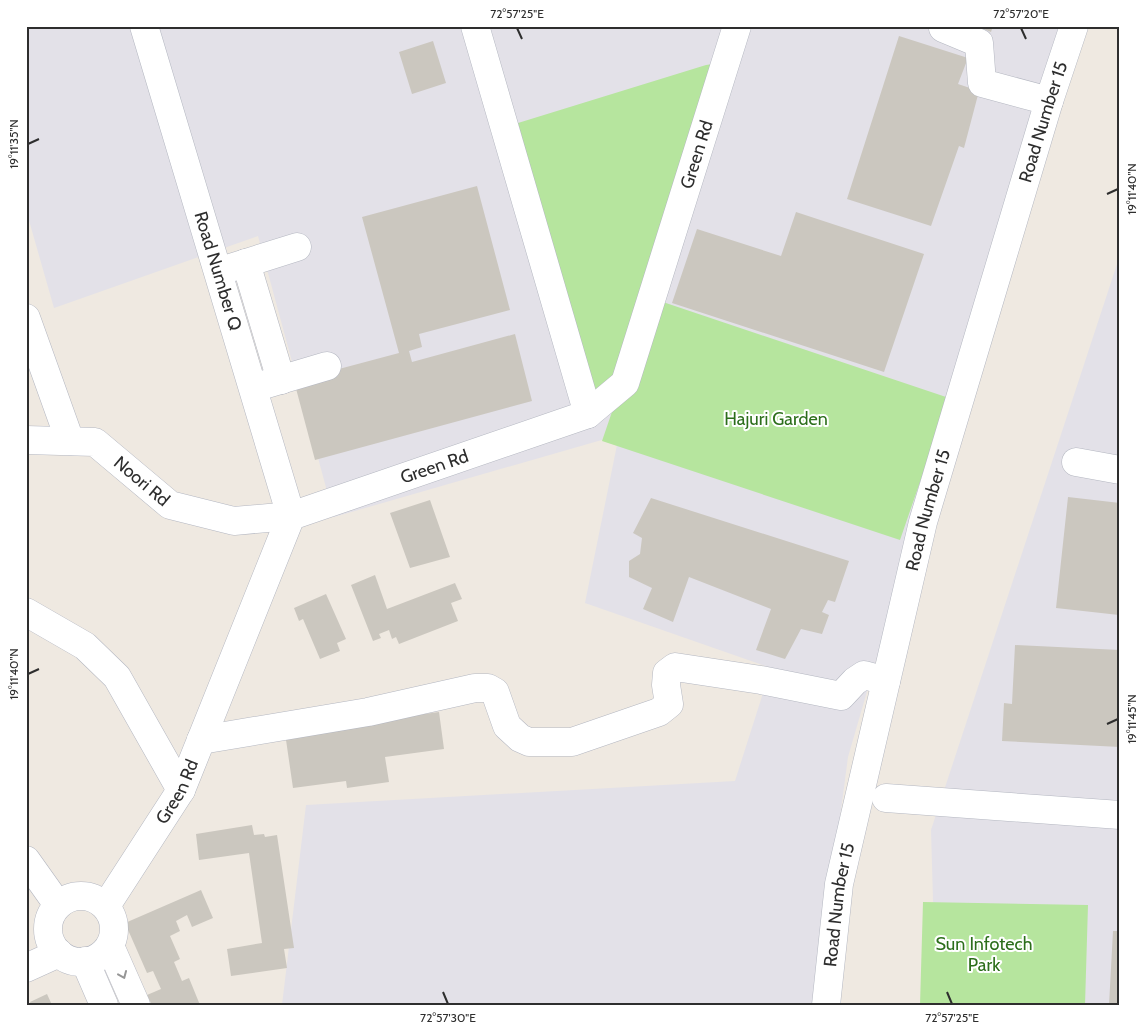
<svg xmlns="http://www.w3.org/2000/svg" width="1146" height="1031" viewBox="0 0 1146 1031" font-family="Cabin,sans-serif">
<style>
.industrial{fill:#e3e1e8}
.green{fill:#b6e59e}
.building{fill:#cbc7bf}
.lines{fill:none;stroke-linecap:round;stroke-linejoin:round}
.minor-casing{stroke:#b4b7c1;stroke-width:29}
.minor{stroke:#fff;stroke-width:28}
.oneway{stroke:#969696}
.ticks{fill:none;stroke:#2e2e2e;stroke-width:2}
.labels{text-anchor:middle;dominant-baseline:central;stroke-width:4;stroke-linejoin:round;paint-order:stroke}
.street-label{font-size:18px;fill:#2e2e2e;stroke:#fff}
.park-label{font-size:18px;fill:#2c6e1b;stroke:#fff}
.neatline{fill:none;stroke:#2e2e2e;stroke-width:2}
.ticks-label{font-size:12px;text-anchor:middle;fill:#2e2e2e}
</style>
<rect width="100%" height="100%" fill="#efe9e1"/>
<!-- industrial -->
<path class="industrial" d="M26,26H1060L848,757L815,1005H282L306,805L735,781L771,668L585,603L619,435L334,517L258,236L54,308L26,210Z
M1120,255V1005H936L931,830Z"/>
<!-- green -->
<path class="green" d="M720,63L613,382L593,398L518,123L706,65Z
M651,298L949,398L900,540L602,441Z
M923,902L1088,905L1085,1005H920Z"/>
<!-- building -->
<path class="building" d="M976,26H993L991,32Z
M899,36L968,58L958,84L979,91L964,148L959,146L931,226L847,199Z
M433,41L446,83L412,94L399,52Z
M477,186L510,310L419,334L422,347L409,351L412,362L515,334L532,401L315,460L294,381L399,353L362,217Z
M796,212L924,254L884,372L672,303L697,229L781,256Z
M1068,497L1120,503L1119,615L1056,608Z
M651,498L849,561L835,602L828,600L822,612L829,615L822,634L801,629L785,659L756,650L771,609L689,577L673,622L643,609L652,588L629,577V561L640,554L642,538L633,533Z
M430,500L450,557L410,568L390,513Z
M375,575L387,609L455,583L462,599L451,603L458,621L399,644L396,637L392,639L389,630L379,634L381,638L373,641L351,585Z
M326,594L346,639L337,643L340,651L320,659L303,619L299,621L294,608Z
M1015,645L1120,650V747L1002,741L1004,703L1012,704Z
M439,712L444,749L385,757L389,782L347,788L346,781L293,788L285,733Z
M252,825L254,835L264,834L265,837L277,835L294,948L284,949L287,968L231,976L227,949L262,943L249,853L199,860L196,834Z
M201,890L213,918L192,927L187,915L176,921L180,931L170,936L180,959L174,962L182,981L189,978L200,1005H152L147,995L161,989L153,971L147,973L125,923Z
M1113,931H1120V1005H1109Z
M47,994L52,1005H31L30,1002Z"/>
<g class="lines">
<defs>
<g id="minor">
<path d="M475,26L588,414"/>
<path d="M943,28L979,43L982,83L1049,101"/>
<path d="M246,263L281,380"/>
<path d="M230,268L297,247"/>
<path d="M26,318L70,441"/>
<path d="M263,385L327,366"/>
<path id="s1" d="M26,440L95,442L170,505L234,521L291,516L144,26"/>
<path d="M1076,462L1120,470"/>
<path d="M26,612L85,646L117,677L181,790"/>
<path d="M201,740L368,712L475,688H488L495,692L507,726L520,738L529,742H572L659,712L669,704L666,685L667,673L675,667L761,680L841,696L855,681L864,675L886,681"/>
<path d="M886,798L1120,815"/>
<path d="M26,860L58,905"/>
<circle cx="81" cy="929" r="33"/>
<path id="s2" d="M106,906L181,790L291,516L588,414L625,383L737,26"/>
<path d="M110,946L136,1005"/>
<path d="M85,961L104,1005"/>
<path d="M26,968L59,953"/>
<path id="s3" d="M826,1005L839,884L923,522L1049,101L1074,26"/>
</g>
</defs>
<!-- minor casing -->
<use href="#minor" class="minor-casing"/>
<!-- minor -->
<use href="#minor" class="minor"/>
</g>
<!-- one-way arrows -->
<defs><path id="oneway-chevron" d="M-2-3.5L2.5 0L-2 3.5" fill="none" stroke-width="1.6" stroke-linecap="round" stroke-linejoin="round" transform="scale(1.25)"/></defs>
<use class="oneway" href="#oneway-chevron" transform="translate(123 975) rotate(67)"/>
<!-- ticks -->
<path class="ticks" d="M517,28L522,39M1021,28L1026,39M28,144L39,139M1107,194L1118,189M28,674L39,669M1107,724L1118,719M443,992L448,1004M947,992L952,1004"/>
<g class="labels">
<!-- street labels -->
<g class="street-label">
<text stroke="none"><textPath href="#s3" startOffset="911">Road Number 15</textPath></text>
<text stroke="none"><textPath href="#s2" startOffset="1035">Green Rd</textPath></text>
<text transform="translate(218 271) rotate(73)">Road Number Q</text>
<text stroke="none"><textPath href="#s2" startOffset="585">Green Rd</textPath></text>
<text stroke="none"><textPath href="#s1" startOffset="130">Noori Rd</textPath></text>
<text stroke="none"><textPath href="#s3" startOffset="506">Road Number 15</textPath></text>
<text stroke="none"><textPath href="#s2" startOffset="135">Green Rd</textPath></text>
<text stroke="none"><textPath href="#s3" startOffset="101">Road Number 15</textPath></text>
</g>
<!-- park labels -->
<g class="park-label">
<text x="776" y="419">Hajuri Garden</text>
<text x="984" y="944">Sun Infotech<tspan x="984" dy="21">Park</tspan></text>
</g>
</g>
<!-- border -->
<rect width="1146" height="1031" fill="none" stroke="#ffffff" stroke-width="55"/>
<rect x="28" y="28" width="1090" height="976" class="neatline"/>
<g class="ticks-label">
<text x="517" y="18">72°57'25"E</text>
<text x="1021" y="18">72°57'20"E</text>
<text transform="translate(14 144) rotate(-90)" y="4">19°11'35"N</text>
<text transform="translate(1132 189) rotate(-90)" y="4">19°11'40"N</text>
<text transform="translate(14 674) rotate(-90)" y="4">19°11'40"N</text>
<text transform="translate(1132 719) rotate(-90)" y="4">19°11'45"N</text>
<text x="448" y="1022">72°57'30"E</text>
<text x="952" y="1022">72°57'25"E</text>
</g>
</svg>
